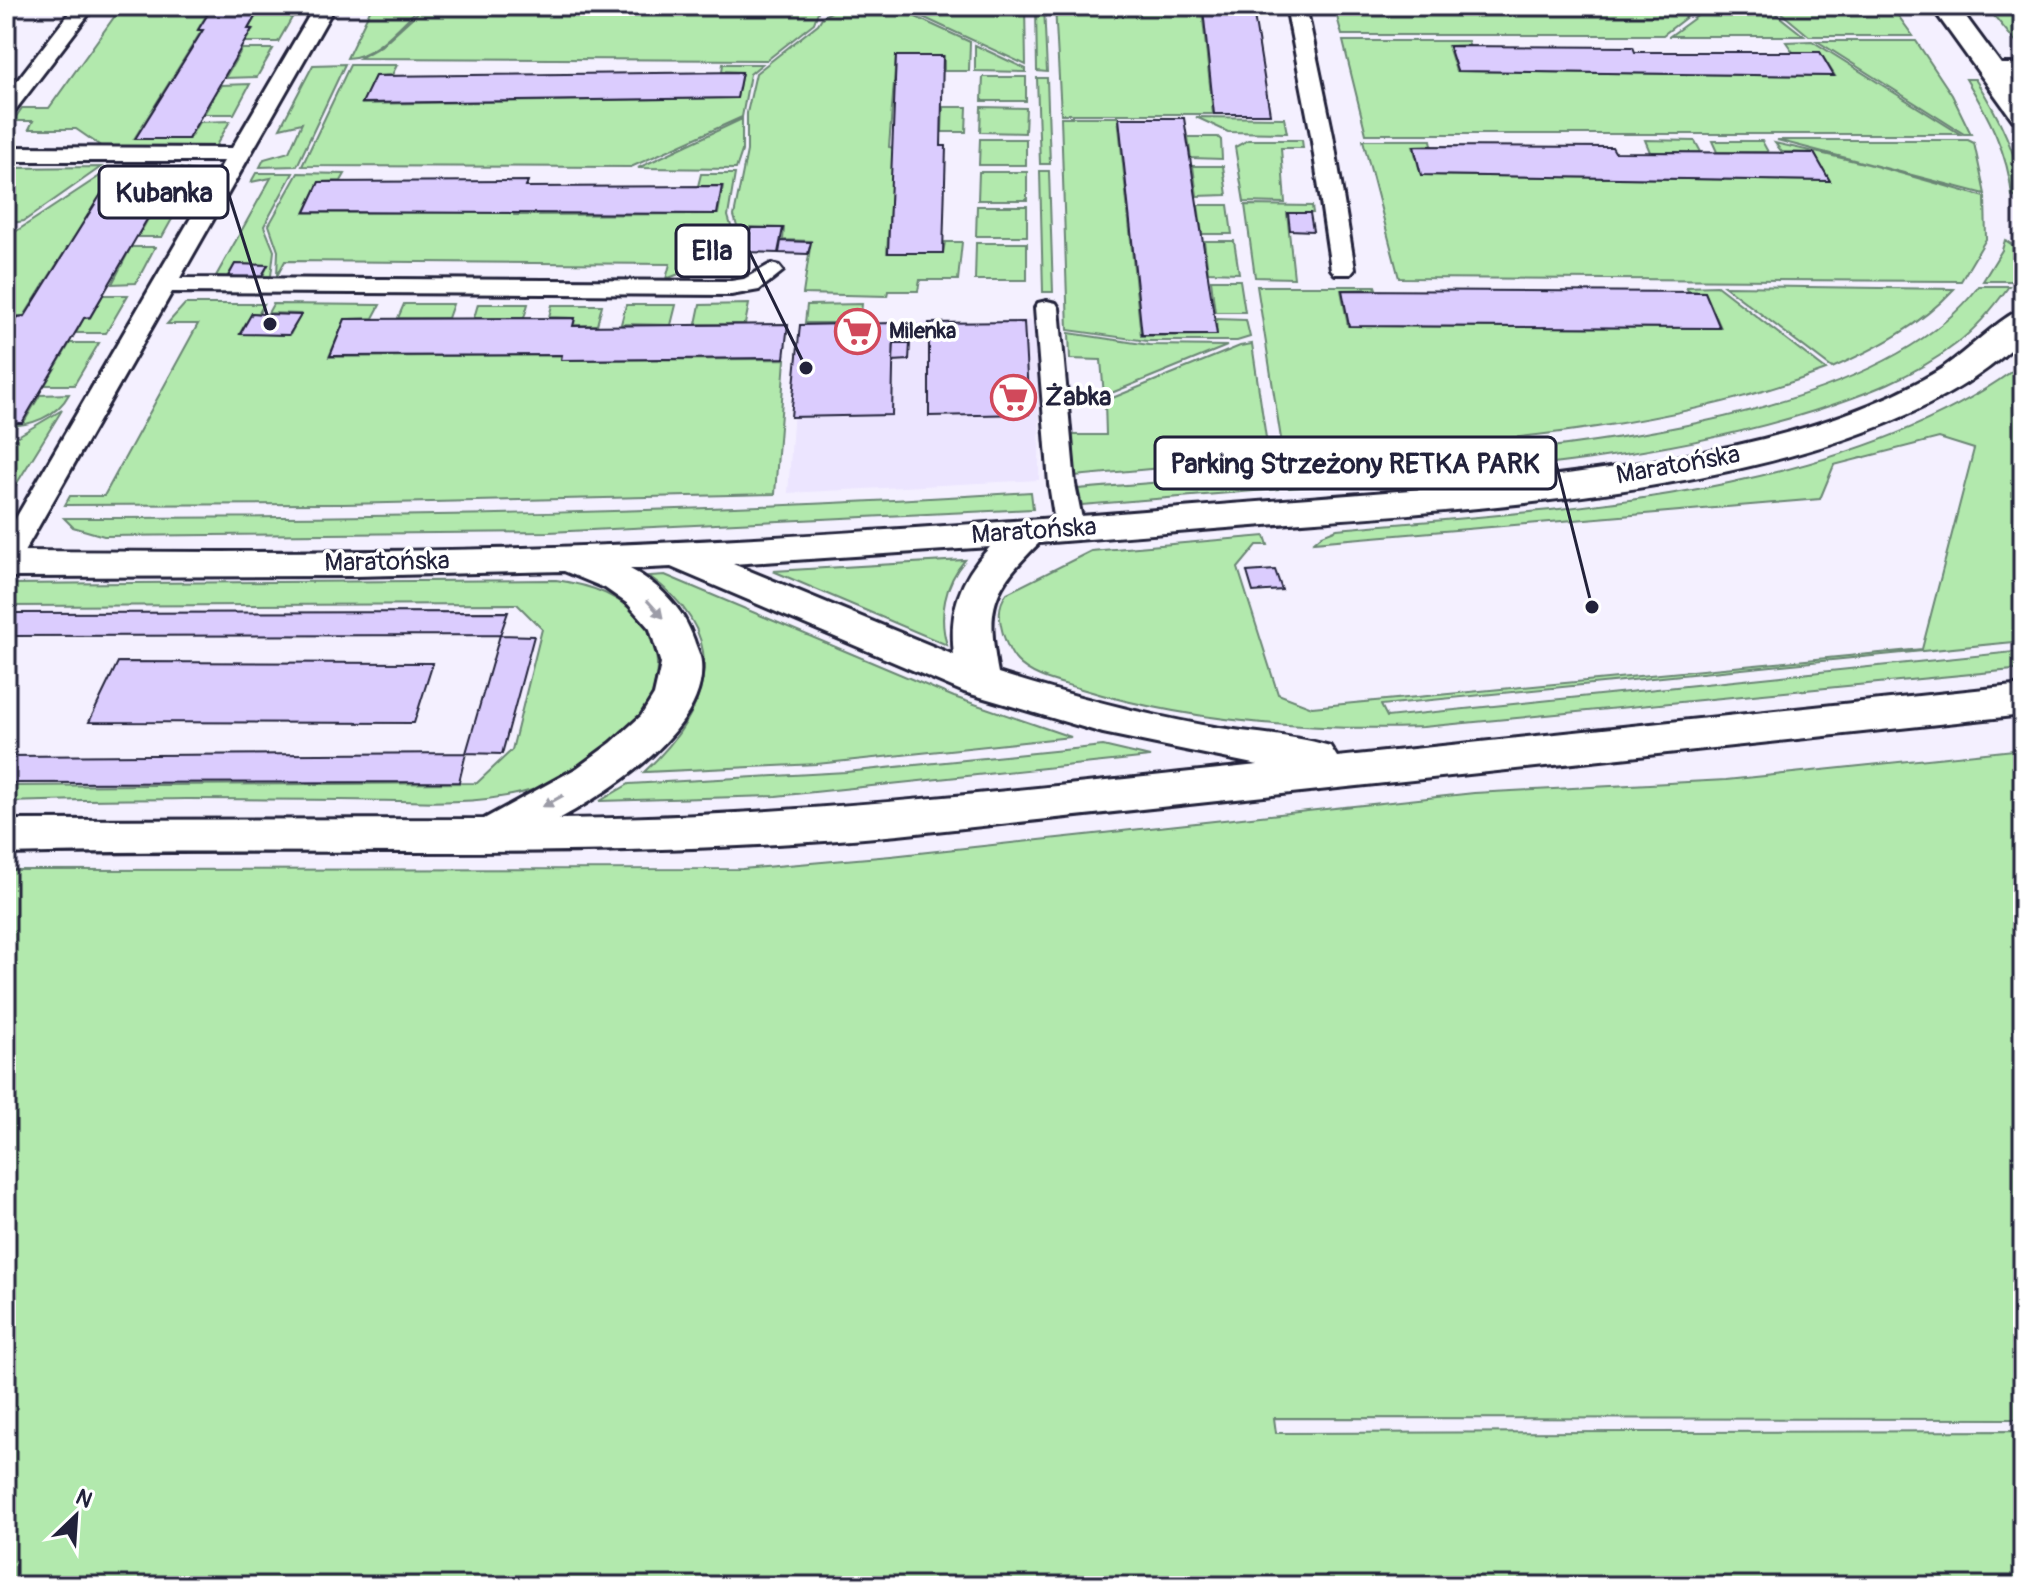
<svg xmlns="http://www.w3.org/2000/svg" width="2029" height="1592" viewBox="0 0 2029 1592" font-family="Pangolin,sans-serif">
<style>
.built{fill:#ece5ff}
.green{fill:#b2e9ad;stroke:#6a8674;stroke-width:2}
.building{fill:#dbccfe;stroke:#22223b;stroke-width:2}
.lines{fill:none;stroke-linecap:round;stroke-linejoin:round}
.lane-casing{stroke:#22223b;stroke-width:6}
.street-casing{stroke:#22223b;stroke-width:6}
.secondary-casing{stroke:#22223b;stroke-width:6}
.lane{fill:#fff;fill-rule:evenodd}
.street{fill:#fff;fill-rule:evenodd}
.secondary{fill:#fff;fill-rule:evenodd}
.oneway{fill:#9c9ca7}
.labels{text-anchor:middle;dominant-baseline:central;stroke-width:7;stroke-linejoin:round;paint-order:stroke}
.far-poi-label{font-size:22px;font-weight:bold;fill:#22223b;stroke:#fff;text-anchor:start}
.poi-label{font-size:26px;font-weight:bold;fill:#22223b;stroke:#fff;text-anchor:start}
.street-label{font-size:26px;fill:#22223b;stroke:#fff}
.leader{fill:none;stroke:#22223b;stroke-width:3}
.callout-dot{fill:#22223b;stroke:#fff;stroke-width:3}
.callout{fill:#fff;stroke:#22223b;stroke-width:3}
.callout-label{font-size:28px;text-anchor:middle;font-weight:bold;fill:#22223b}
</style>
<rect width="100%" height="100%" fill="#f4f0ff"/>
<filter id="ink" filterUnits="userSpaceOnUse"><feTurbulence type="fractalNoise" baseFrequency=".0125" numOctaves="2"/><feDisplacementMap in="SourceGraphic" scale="16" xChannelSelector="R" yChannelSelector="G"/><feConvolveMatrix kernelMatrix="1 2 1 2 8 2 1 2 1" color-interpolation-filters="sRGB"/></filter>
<g filter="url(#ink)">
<!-- built -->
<path class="built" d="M1040,320L1039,480L788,493L800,325Z"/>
<!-- green -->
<path class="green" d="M122,6H212L198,29L202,30L134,139H189L199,122L230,121L214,149L108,151L76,129H29L33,121H13L22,108H49Z
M372,6H421C401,24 375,58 347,58Z
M425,6H820L814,23L767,60L360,58L381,46Z
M843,6H892L970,42L969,71H944V56H896L889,147L894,148L887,253H943L945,242H962L958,280H920L918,291H888L887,296L803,294L811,241L783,240L784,228L750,227L744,251L734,216L747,151V113L756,73L818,24L823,16Z
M899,6H1025L1026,65Z
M1036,6H1044L1047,72L1037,71Z
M1055,6H1193L1194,10H1202L1213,114H1061Z
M1334,6H1701L1663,35H1342Z
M1711,6H1766L1804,36H1670Z
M1773,6H1891L1913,36H1809Z
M1986,6H2023V47L2018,45Z
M256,16H293L278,42H245L253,29L249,28Z
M1343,41H1468L1469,45L1448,46L1456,71L1835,76L1820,52H1793L1786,42L1812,41L1960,134H1366Z
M1817,41H1916L1952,95L1971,134H1964Z
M975,45L1026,69V72L975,71Z
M242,49H273L257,77L225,78Z
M345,64L297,166L260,167L264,159L289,152L302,123L280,128L313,65Z
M723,64H762L750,74L742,117L631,167L302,166L350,65H397L392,75L375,76L362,104L737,98L742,72L722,71Z
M983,77H1026V101H982Z
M1037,78H1047L1050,164H1040Z
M1966,79H1975C1999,116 2019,156 2023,200L2012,196C2008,153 1988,115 1966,79Z
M250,84L234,114H204L221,85Z
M943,107H967L966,132H942Z
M981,107L1026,108L1025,133L980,132Z
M1061,117H1118L1141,336L1217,335L1216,319L1246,320L1250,337L1237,341H1147L1068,330Z
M1196,117L1284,118L1287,133L1228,132Z
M742,119V151L736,169L638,168Z
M1188,137H1218L1221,140L1222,159L1191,158Z
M980,139H1026V165H979Z
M1248,140H1302L1303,148H1281L1285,203L1244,202L1235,147Z
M1363,140H1431L1432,145L1413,146L1421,175L1830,181L1814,153L1782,152L1775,143L1868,164L1985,197L1986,239L1961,281L1399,278Z
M1645,140L1695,141L1701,152H1650Z
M1777,140H1968L1974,143L1985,194Z
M1712,141H1762L1768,152H1717Z
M1193,166H1223L1227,195L1197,196Z
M101,167L24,221L6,224V168Z
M112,168H178L202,172L188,195H163L171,180H110L24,316H18L6,334V238Z
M1040,171H1049L1053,292H1043Z
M979,172H1027V200H978Z
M256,173H293L264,226L274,251L271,276H263L268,265L235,264L227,277L216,276L271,178L251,182Z
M298,173L345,174L341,181L319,182L304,213L514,212V215L718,214L723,186H698L701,174H735L728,216L739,253L698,251L692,269L666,279L670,264L285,261L277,276L278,251L269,225Z
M157,203H181L162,237H138Z
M1198,205H1228L1232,234H1202Z
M1245,205L1312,206L1313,213H1287L1294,278L1255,277Z
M977,206H1027V236H976Z
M2005,240L2023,252V266L2013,281H1983L2002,250Z
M1204,241H1234L1239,273L1208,272Z
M976,243H1027V280H975Z
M131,247H155L136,283L112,284Z
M1211,280H1240L1245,312H1215Z
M1257,286H1375L1376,289L1341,290L1348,326L1721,328L1705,292L1688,291L1686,287L1717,286L1826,370C1654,435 1465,442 1284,458Z
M1724,286L1954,289C1920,326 1877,348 1832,368Z
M1979,286H2009C1994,307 1977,328 1956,344C1915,376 1864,395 1814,411C1646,464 1464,473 1289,488L1283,472C1466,455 1862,442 1979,286Z
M103,295H128L106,333H76L84,318H90Z
M185,304H264L259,313H252L240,333L290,335L301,314L268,313L273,304L380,305L373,318L345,319L329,357L561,355V360L785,359L775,494L344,504L65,505L70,496H104L198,324H167Z
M404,304H453L448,318H398Z
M478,304H528L524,318H474Z
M749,304L745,324H696L700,305Z
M862,304L860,323H805L807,305Z
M552,305H602L597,325H574L575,318L549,317Z
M626,305H676L671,325L621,324Z
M1069,333L1149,345L1227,346L1104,396L1101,360L1070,359Z
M70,343H99L74,385H45Z
M1252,344L1269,458L1075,476L1073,435H1106L1105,401L1240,346Z
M2023,363V641L1381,705L1387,717L2023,651V669L1423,727C1307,731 1189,722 1078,688C1058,682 1032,677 1017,661C1010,654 1006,643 1003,634C999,619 997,606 1007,593L1091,551L1265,536L1268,545H1257L1238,568L1278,694L1312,707L1922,649L1974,449L1939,438L1834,465L1820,499L1314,542L1322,535L1337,529C1552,510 1847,498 2023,363Z
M69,394C57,417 30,426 6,426V423L24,422L40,395Z
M62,410L6,501V443Z
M1272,473L1278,489L1082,505L1078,489Z
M1031,492L1033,509L549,532L104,536L73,527L64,518C387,518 709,513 1031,492Z
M965,560C945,583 938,616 947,645L773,571Z
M665,575L954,697L1071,737L817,764L644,772C712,709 733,636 649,576Z
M556,580C591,585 624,596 645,625C660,646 659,672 652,695C635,746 570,781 521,793C463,807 399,800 339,800C228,799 117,798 6,802V786L477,783L512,750L542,629L517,604L6,606V584Z
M1103,746L1150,757L776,796L600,801L629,784L846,772Z
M2023,749V1419L1274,1418L1276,1433L2023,1431V1586H6V870L742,869L891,856L1474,793L1726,780Z"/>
<!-- building -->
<path class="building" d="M213,6H261L248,29H252L188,139H135L203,30H198Z
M1194,6L1253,9L1270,114H1214L1203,9H1194Z
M1449,46L1633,47L1635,52H1820L1834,76L1457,71Z
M896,56H943L941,146H946L943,253H888Z
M742,72L737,98L362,103L375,76Z
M1119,118H1184L1217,335H1142Z
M1414,146L1612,147L1615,152L1814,153L1830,181L1421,175Z
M110,180H170L90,317L84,318L22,423H6V335L18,317L25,316Z
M528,181L526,187L722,186L717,214L305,212L319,182Z
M1288,213H1310L1313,231L1290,230Z
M751,228H783L778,253L744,252Z
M781,241L811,242L808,254L779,253Z
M235,264L268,265L261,277H228Z
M1342,290L1705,292L1720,328L1349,326Z
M252,313L263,314L301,315L289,335L240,334Z
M575,318L573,326L788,324L784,358L561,360L562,355L330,356L345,319Z
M1024,322L1029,414L929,416V323Z
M894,323L892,415L791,417L800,325Z
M894,343H910L909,360L893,361Z
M1275,570L1282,590L1253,592L1247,572Z
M508,612L500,635L6,636V613Z
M500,635L534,636L502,754L466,753Z
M118,662L433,663L414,723L89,722Z
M466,753L459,782L6,783V756Z"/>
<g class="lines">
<defs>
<path id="lane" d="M75,6H95L13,113L6,115V95Z
M315,6H335L180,278L731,281L744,279L771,264L779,266L783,271L759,290L731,295L172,292L20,559L16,565L6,568V535L224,161H6V147L232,148Z
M1286,6H1306L1333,135L1355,269L1351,274H1335L1331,269L1311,135Z
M1047,301L1056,303L1059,308L1075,484L1084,529L1080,535L1070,538L1060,535L1056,529L1049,484L1035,308L1038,303Z"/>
<path id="street" d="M1994,64H2023V80L1984,78L1980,72L1984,66Z"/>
<path id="secondary" d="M1931,6H1958L2023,94V123L2013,120Z
M2023,309V338C1878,485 1514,506 1316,521C1223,528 1131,536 1039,543C991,590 986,607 998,673C1065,694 1133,712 1202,725C1244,733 1289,734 1330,746L1337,757L2023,685V715L898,835C601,863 304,846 6,854V820L484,819L577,768L611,743L641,716L654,695L661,664L650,629L628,604L605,588L564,571L355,576L6,577V551C168,552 330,553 492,549C726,543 960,526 1194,507C1376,492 1559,484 1738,445C1808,429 1879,407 1941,369C1963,355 2004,314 2023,309ZM990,547C959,580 949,611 954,655L733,564ZM671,567L964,692L1103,733L1258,765C1025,789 793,817 559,819C608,792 708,730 701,663C701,656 696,647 694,640C683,608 659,584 630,569Z"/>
</defs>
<!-- lane casing -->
<use href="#lane" class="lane-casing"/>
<!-- street casing -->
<use href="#street" class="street-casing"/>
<!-- secondary casing -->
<use href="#secondary" class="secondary-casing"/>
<!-- lane -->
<use href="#lane" class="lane"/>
<!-- street -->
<use href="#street" class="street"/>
<!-- secondary -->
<use href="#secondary" class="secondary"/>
</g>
<!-- one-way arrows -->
<defs><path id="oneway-solid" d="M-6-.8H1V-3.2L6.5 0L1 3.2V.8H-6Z" transform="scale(2)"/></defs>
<g class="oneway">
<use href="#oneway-solid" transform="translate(655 609) rotate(48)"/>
<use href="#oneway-solid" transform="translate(553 801) rotate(151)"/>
</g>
</g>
<!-- icons -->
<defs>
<symbol id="supermarket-ring" viewBox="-11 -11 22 22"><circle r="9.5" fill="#fff" stroke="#d1495b" stroke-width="1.5"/><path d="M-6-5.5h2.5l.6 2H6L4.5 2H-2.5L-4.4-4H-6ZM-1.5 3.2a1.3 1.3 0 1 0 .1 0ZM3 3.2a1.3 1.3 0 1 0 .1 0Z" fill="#d1495b"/></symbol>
</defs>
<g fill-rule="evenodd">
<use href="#supermarket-ring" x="832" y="306" width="51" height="51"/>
<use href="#supermarket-ring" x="988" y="372" width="51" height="51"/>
</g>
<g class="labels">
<!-- far-poi labels -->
<g class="far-poi-label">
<text x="889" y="331">Milenka</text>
</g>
<!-- poi labels -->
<g class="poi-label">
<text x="1045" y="397">Żabka</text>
</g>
<!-- street labels -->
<g class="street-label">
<text transform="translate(1678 465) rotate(-10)">Maratońska</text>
<text transform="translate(1034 531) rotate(-4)">Maratońska</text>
<text transform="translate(387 562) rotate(-1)">Maratońska</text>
</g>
</g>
<!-- callouts -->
<path class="leader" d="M270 324L228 192M806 368L749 251M1592 607L1556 463"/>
<g class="callout-dot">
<circle cx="270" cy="324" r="8"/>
<circle cx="806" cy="368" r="8"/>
<circle cx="1592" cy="607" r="8"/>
</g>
<g class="callout">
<rect x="99" y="166" width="129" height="52" rx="8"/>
<rect x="676" y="225" width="73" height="52" rx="8"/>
<rect x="1155" y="437" width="401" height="52" rx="8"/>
</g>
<g class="callout-label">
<text x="164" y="202">Kubanka</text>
<text x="712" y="260">Ella</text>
<text x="1355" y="473">Parking Strzeżony RETKA PARK</text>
</g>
<!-- margin -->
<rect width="2029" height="1592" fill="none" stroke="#fff" stroke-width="32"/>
<rect x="16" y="16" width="1997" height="1560" fill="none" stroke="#22223b" stroke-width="3" filter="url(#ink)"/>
<!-- north arrow -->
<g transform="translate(76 1516) rotate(25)" stroke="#ffffff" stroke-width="6" paint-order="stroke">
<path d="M0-6L14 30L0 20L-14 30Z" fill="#22223b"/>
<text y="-12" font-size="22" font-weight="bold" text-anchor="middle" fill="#22223b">N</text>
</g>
</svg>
